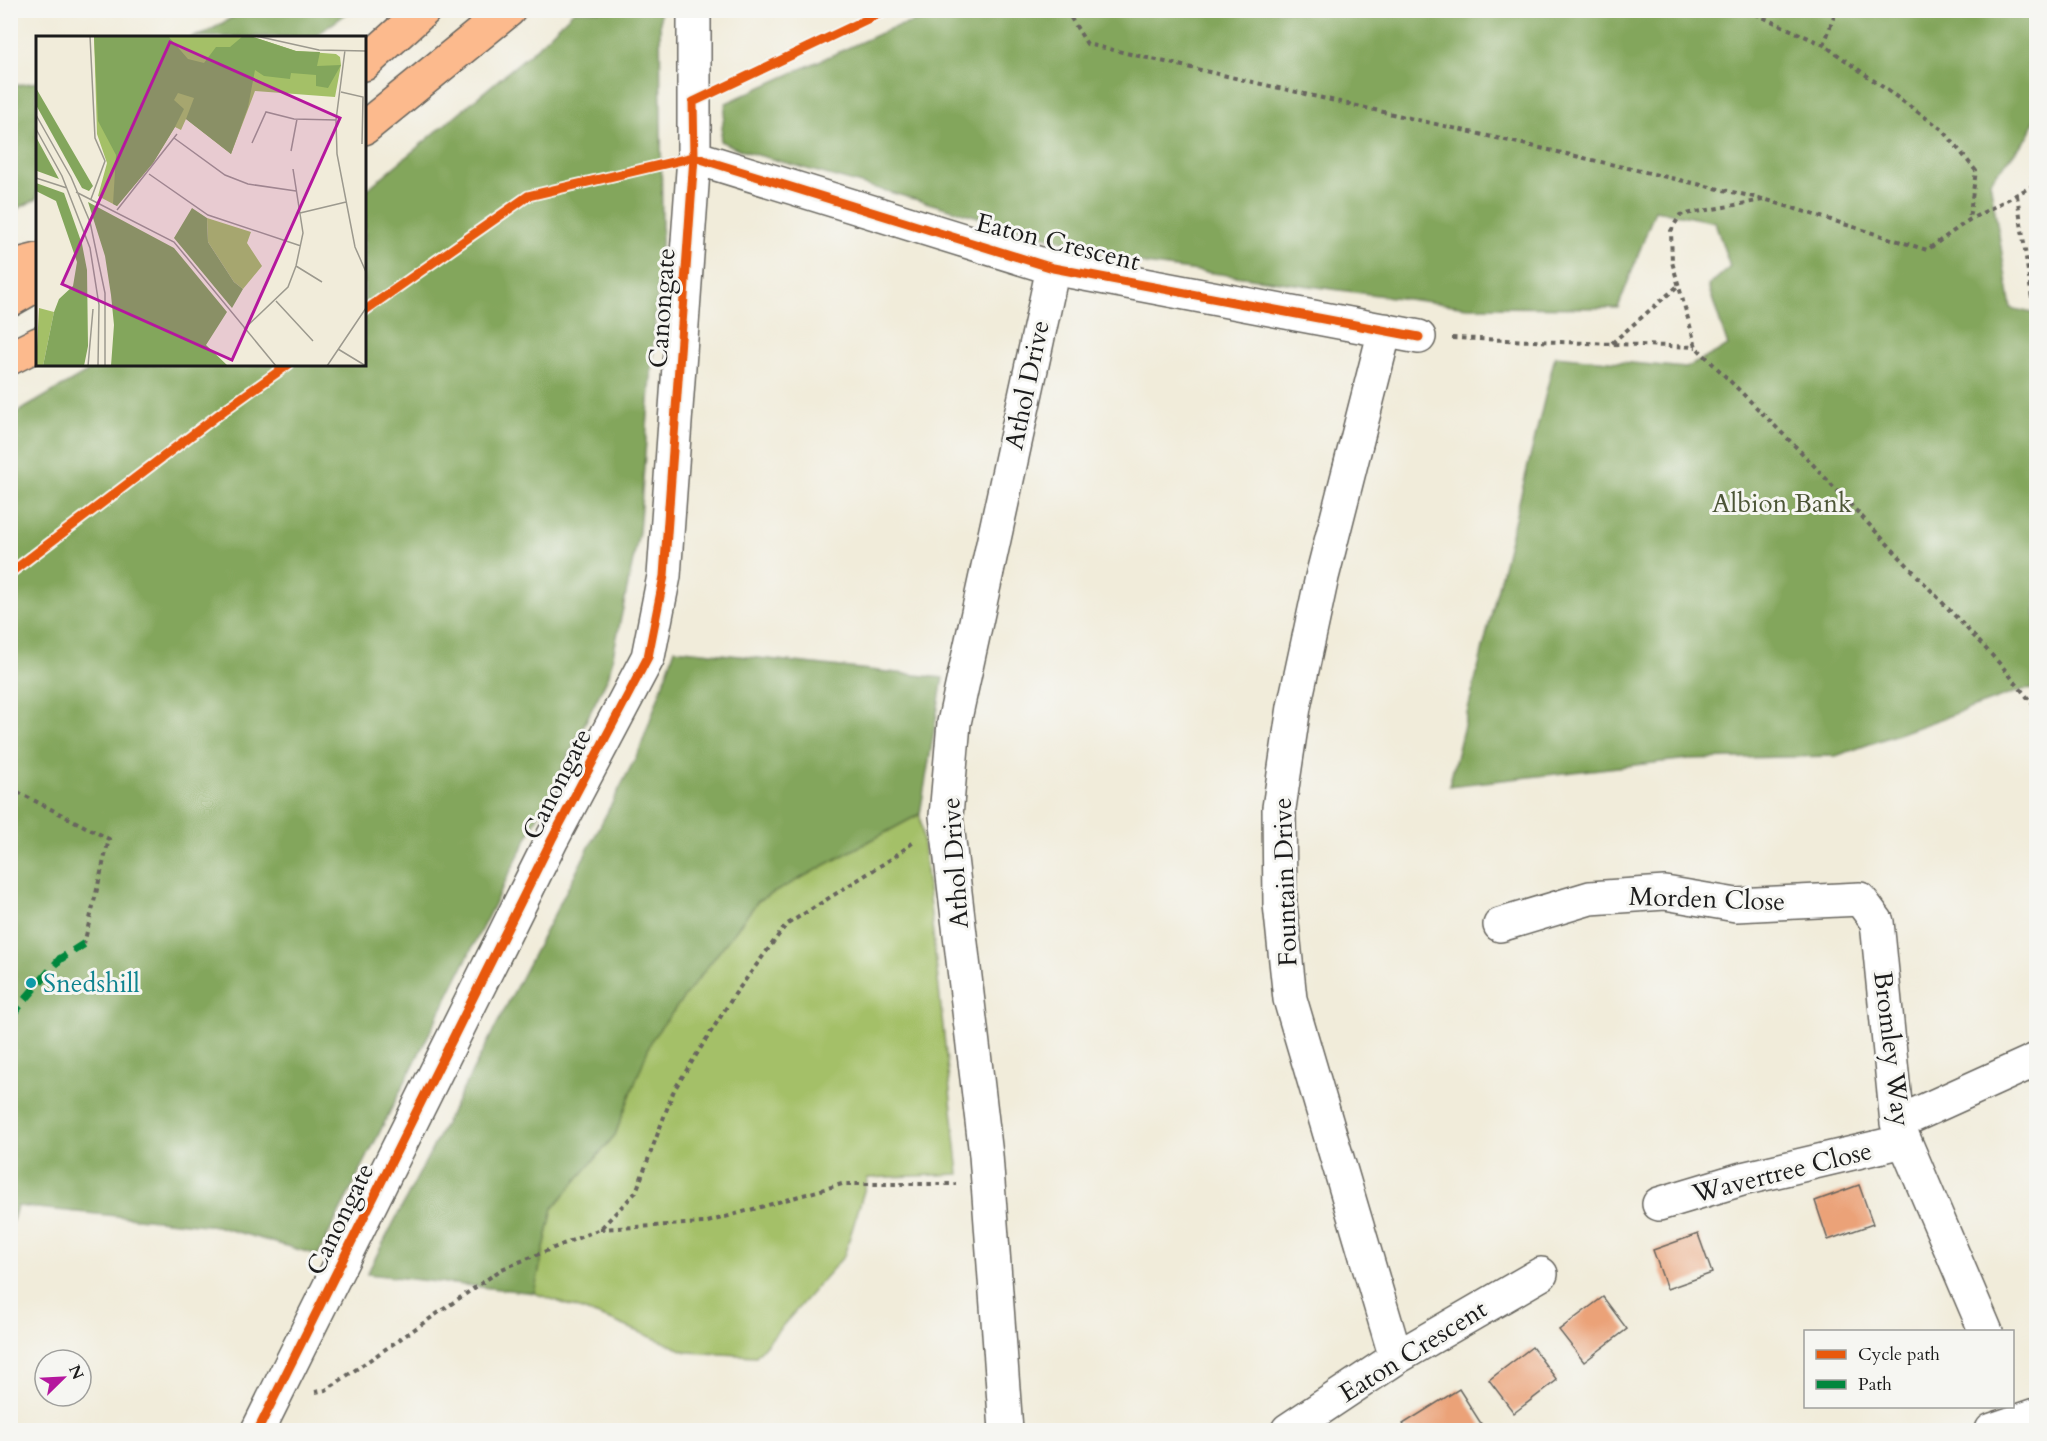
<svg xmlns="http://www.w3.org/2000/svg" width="2047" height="1441" viewBox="0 0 2047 1441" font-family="Cardo,serif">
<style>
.green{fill:#a4c067;stroke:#606e42;stroke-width:1.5}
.forest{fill:#83a65c;stroke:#50613c;stroke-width:1.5}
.building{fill:#eba278}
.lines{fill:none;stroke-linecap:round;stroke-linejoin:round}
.minor-casing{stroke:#67655e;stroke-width:36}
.highway-casing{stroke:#67655e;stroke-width:36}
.path{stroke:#67655e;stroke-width:4;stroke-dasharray:4.5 4.5;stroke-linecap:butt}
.minor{stroke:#fff;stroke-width:33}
.highway{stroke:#fcba8d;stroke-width:33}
.quiet{stroke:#00873e;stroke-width:8;stroke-dasharray:15 8;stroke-linecap:butt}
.cycleway-casing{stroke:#f6f6f2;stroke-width:13}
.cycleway{stroke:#e8590c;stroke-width:9}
.culture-dot{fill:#0f9aa8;stroke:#f6f6f2;stroke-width:2}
.labels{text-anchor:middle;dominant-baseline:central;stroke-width:6;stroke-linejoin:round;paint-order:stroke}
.street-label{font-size:26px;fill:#1c1c1c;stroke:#f6f6f2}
.park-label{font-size:26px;fill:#4c5536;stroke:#f6f6f2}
.culture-label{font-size:26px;fill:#0d838f;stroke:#f6f6f2;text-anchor:start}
.inset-road{fill:none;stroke:#9c998e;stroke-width:1.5}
.view{fill:#b5179e;fill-opacity:0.15;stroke:#b5179e;stroke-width:3}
.inset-edge{fill:none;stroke:#1c1c1c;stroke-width:3}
</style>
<rect width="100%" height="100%" fill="#f6f6f2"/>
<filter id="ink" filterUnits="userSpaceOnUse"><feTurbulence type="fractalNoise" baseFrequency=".0167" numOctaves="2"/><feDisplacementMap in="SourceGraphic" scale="12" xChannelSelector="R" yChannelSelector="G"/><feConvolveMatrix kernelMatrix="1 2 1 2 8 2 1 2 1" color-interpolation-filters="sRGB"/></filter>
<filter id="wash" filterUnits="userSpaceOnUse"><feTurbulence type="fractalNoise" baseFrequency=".008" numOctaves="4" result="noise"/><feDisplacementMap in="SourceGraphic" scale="24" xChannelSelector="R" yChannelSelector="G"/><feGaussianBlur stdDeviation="1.35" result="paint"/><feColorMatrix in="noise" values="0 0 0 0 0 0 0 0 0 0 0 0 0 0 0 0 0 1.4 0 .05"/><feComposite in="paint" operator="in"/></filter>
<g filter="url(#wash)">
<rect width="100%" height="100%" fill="#f1ecda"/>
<!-- green -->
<path class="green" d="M920,814L959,1174L868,1178L844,1256L756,1356L687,1352L613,1321L534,1293L553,1208L615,1135L651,1039L758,901Z"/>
<!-- forest -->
<path class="forest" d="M958,10L2036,11V116L2029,136L1990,181L2011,308L2036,314V689L2022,690L1836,756L1689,759L1449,786L1555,356L1686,368L1728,346L1708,286L1730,267L1715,222L1655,210L1618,308L1467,307L1145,264L743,151L720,141L726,103L892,28Z
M243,11V10L350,11L314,37H191L204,34Z
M574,11H660L662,233L639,532L609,675L318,1255L216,1226L17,1206L11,1226V416L99,365L364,364L365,191L533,51Z
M37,82V199L11,212V86Z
M675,649L943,678L920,814L758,901L652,1039L615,1135L553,1208L534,1293L367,1274L640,749Z"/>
<g id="blocks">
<!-- building -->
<path class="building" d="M1859,1185L1873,1224L1828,1240L1815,1201Z
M1698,1234L1712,1273L1667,1289L1653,1250Z
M1603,1297L1627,1329L1584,1362L1559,1330Z
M1532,1347L1557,1380L1514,1413L1489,1380Z
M1459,1389L1482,1425L1473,1430H1407L1403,1424Z"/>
</g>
</g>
<g filter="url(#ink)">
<use href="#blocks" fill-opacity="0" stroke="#67655e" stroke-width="1.5"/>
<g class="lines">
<defs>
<path id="minor" d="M694,157L1053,268L1419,337
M1385,330L1322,577L1294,707L1279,808L1280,904L1290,999L1396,1358
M1500,925L1590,898L1665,893L1736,905L1860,899L1877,922L1897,1123L1986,1332
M1897,1123L2036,1060
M1659,1204L1742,1179L1904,1141
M258,1430L552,839L648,657L664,576L694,157V10
M1006,1430L986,1155L946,816L954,723L1053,268
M1288,1430L1396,1358L1541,1274
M1992,1430L2036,1415"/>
<path id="highway" d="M364,64L424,10
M364,128L509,10
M10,267L38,260
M10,300L38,284
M10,358L38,344"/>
</defs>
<!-- minor casing -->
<use href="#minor" class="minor-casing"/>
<!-- highway casing -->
<use href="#highway" class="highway-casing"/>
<!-- path -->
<path class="path" d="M1066,10L1087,44L1767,200L1927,250L1969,220L2036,184
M1747,10L1824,45L1943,130L1976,171L1969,219
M1824,45L1836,10
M2017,195L2032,299L2036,306
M1763,200L1680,215L1671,231L1672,262L1696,347L1802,453L2002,666L2036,708
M1452,338L1696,347
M1612,343L1679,285
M10,788L109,839L84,944
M600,1229L704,1223L842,1184H956
M315,1392L326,1390L502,1269L600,1229L636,1192L674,1090L735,994L786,925L891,859L915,841"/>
<!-- minor -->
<use href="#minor" class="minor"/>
<!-- highway -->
<use href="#highway" class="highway"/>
<!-- quiet -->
<path class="quiet" d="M10,1017L60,959L84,944"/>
<defs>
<path id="cycleway" d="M364,311L528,196L694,157L1053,268L1419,337
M10,573L226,409L289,364
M258,1430L552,839L648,657L664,576L694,157L693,102L876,15L894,10"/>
</defs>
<!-- cycleway casing -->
<use href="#cycleway" class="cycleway-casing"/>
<!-- cycleway -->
<use href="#cycleway" class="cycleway"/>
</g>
</g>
<!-- markers -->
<circle class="culture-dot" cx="31" cy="983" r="6"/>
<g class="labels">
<!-- street labels -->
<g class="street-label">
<text transform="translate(1058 242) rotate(14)">Eaton Crescent</text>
<text transform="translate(662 308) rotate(-86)">Canongate</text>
<text transform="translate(1027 385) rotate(-78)">Athol Drive</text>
<text transform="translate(557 784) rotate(-63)">Canongate</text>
<text transform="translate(955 863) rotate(-94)">Athol Drive</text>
<text transform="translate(1285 882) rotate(-92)">Fountain Drive</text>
<text transform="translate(1707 899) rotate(2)">Morden Close</text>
<text transform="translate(1892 1049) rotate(83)">Bromley Way</text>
<text transform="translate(1782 1172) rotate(-14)">Wavertree Close</text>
<text transform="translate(340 1219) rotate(-64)">Canongate</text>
<text transform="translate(1413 1351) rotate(-32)">Eaton Crescent</text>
</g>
<!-- park labels -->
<g class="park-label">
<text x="1782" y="503">Albion Bank</text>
</g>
<!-- culture labels -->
<g class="culture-label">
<text x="43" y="983">Snedshill</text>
</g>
</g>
<!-- overview -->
<g transform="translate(36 36)">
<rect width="330" height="330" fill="#f1ecda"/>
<path d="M58,0H214L260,15L300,18L304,21L305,29L299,61L219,55L195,118L150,83L145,94L139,91L117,127L81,170L62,160L71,127L61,98ZM171,182L215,196L211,207L226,230L207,253L198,246L172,206ZM3,272L18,276L7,330H0Z" fill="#a4c067"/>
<path d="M58,0H132L152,23L168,27L180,11H194L207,0H214L260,15L284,16L281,30L305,29L292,52L280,50V39L255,37L254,43L228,40L219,34L212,71L195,118L150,83L158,62L142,57L138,64L148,73L139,91L117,127L81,170L77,168L80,119L62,85ZM0,52L57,150L53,155L46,152L0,69ZM0,101L23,143L1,135ZM0,147L28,157L46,208L51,234L52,310L48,330H7L18,276L23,263L37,250L41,226L20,165L0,155ZM52,166L138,212L191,276L170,309L192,330H75L78,289L75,259L69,220ZM156,172L171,182L172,206L198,246L207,253L196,272L138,202Z" fill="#83a65c"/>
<path class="inset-road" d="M54,0L59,102L69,125L55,163M220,0L283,14L330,15M309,14L300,84L301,118L319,211L330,236M305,56L327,61L326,108M0,79L35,141L54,186L69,257V330M0,93L26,140L54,212L63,269L62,330M138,102L189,139L212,148L260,155M216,107L230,76L258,83L300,84M255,115L261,83M113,138L172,179L265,210M0,142L31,152M40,156L138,206L240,330M81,174L141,98M264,177L310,166M260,230L286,246M240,265L277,305M208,293L252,251L260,230L267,197L257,133M302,313L330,330M52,330L57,273M291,330L330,272"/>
<path class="view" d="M134,6L304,82L196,324L26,248Z"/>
<rect width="330" height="330" class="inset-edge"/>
</g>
<!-- margin -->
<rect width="2047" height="1441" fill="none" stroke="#f6f6f2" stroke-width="36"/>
<!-- legend -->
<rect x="1804" y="1330" width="210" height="78" fill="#f6f6f2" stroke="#9f9f9c" stroke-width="1.5"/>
<rect x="1816" y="1350" width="30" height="9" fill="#e8590c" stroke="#9f9f9c" stroke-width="1.5"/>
<text x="1858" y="1360" font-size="18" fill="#1c1c1c">Cycle path</text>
<rect x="1816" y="1380" width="30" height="9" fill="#00873e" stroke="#9f9f9c" stroke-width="1.5"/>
<text x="1858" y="1390" font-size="18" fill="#1c1c1c">Path</text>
<!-- north arrow -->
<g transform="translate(63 1378) rotate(66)"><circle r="28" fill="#f6f6f2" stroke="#9f9f9c" stroke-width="1.5"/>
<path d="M0-4.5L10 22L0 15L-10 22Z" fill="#b5179e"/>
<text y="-9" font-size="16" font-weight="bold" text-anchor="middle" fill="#1c1c1c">N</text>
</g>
</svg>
